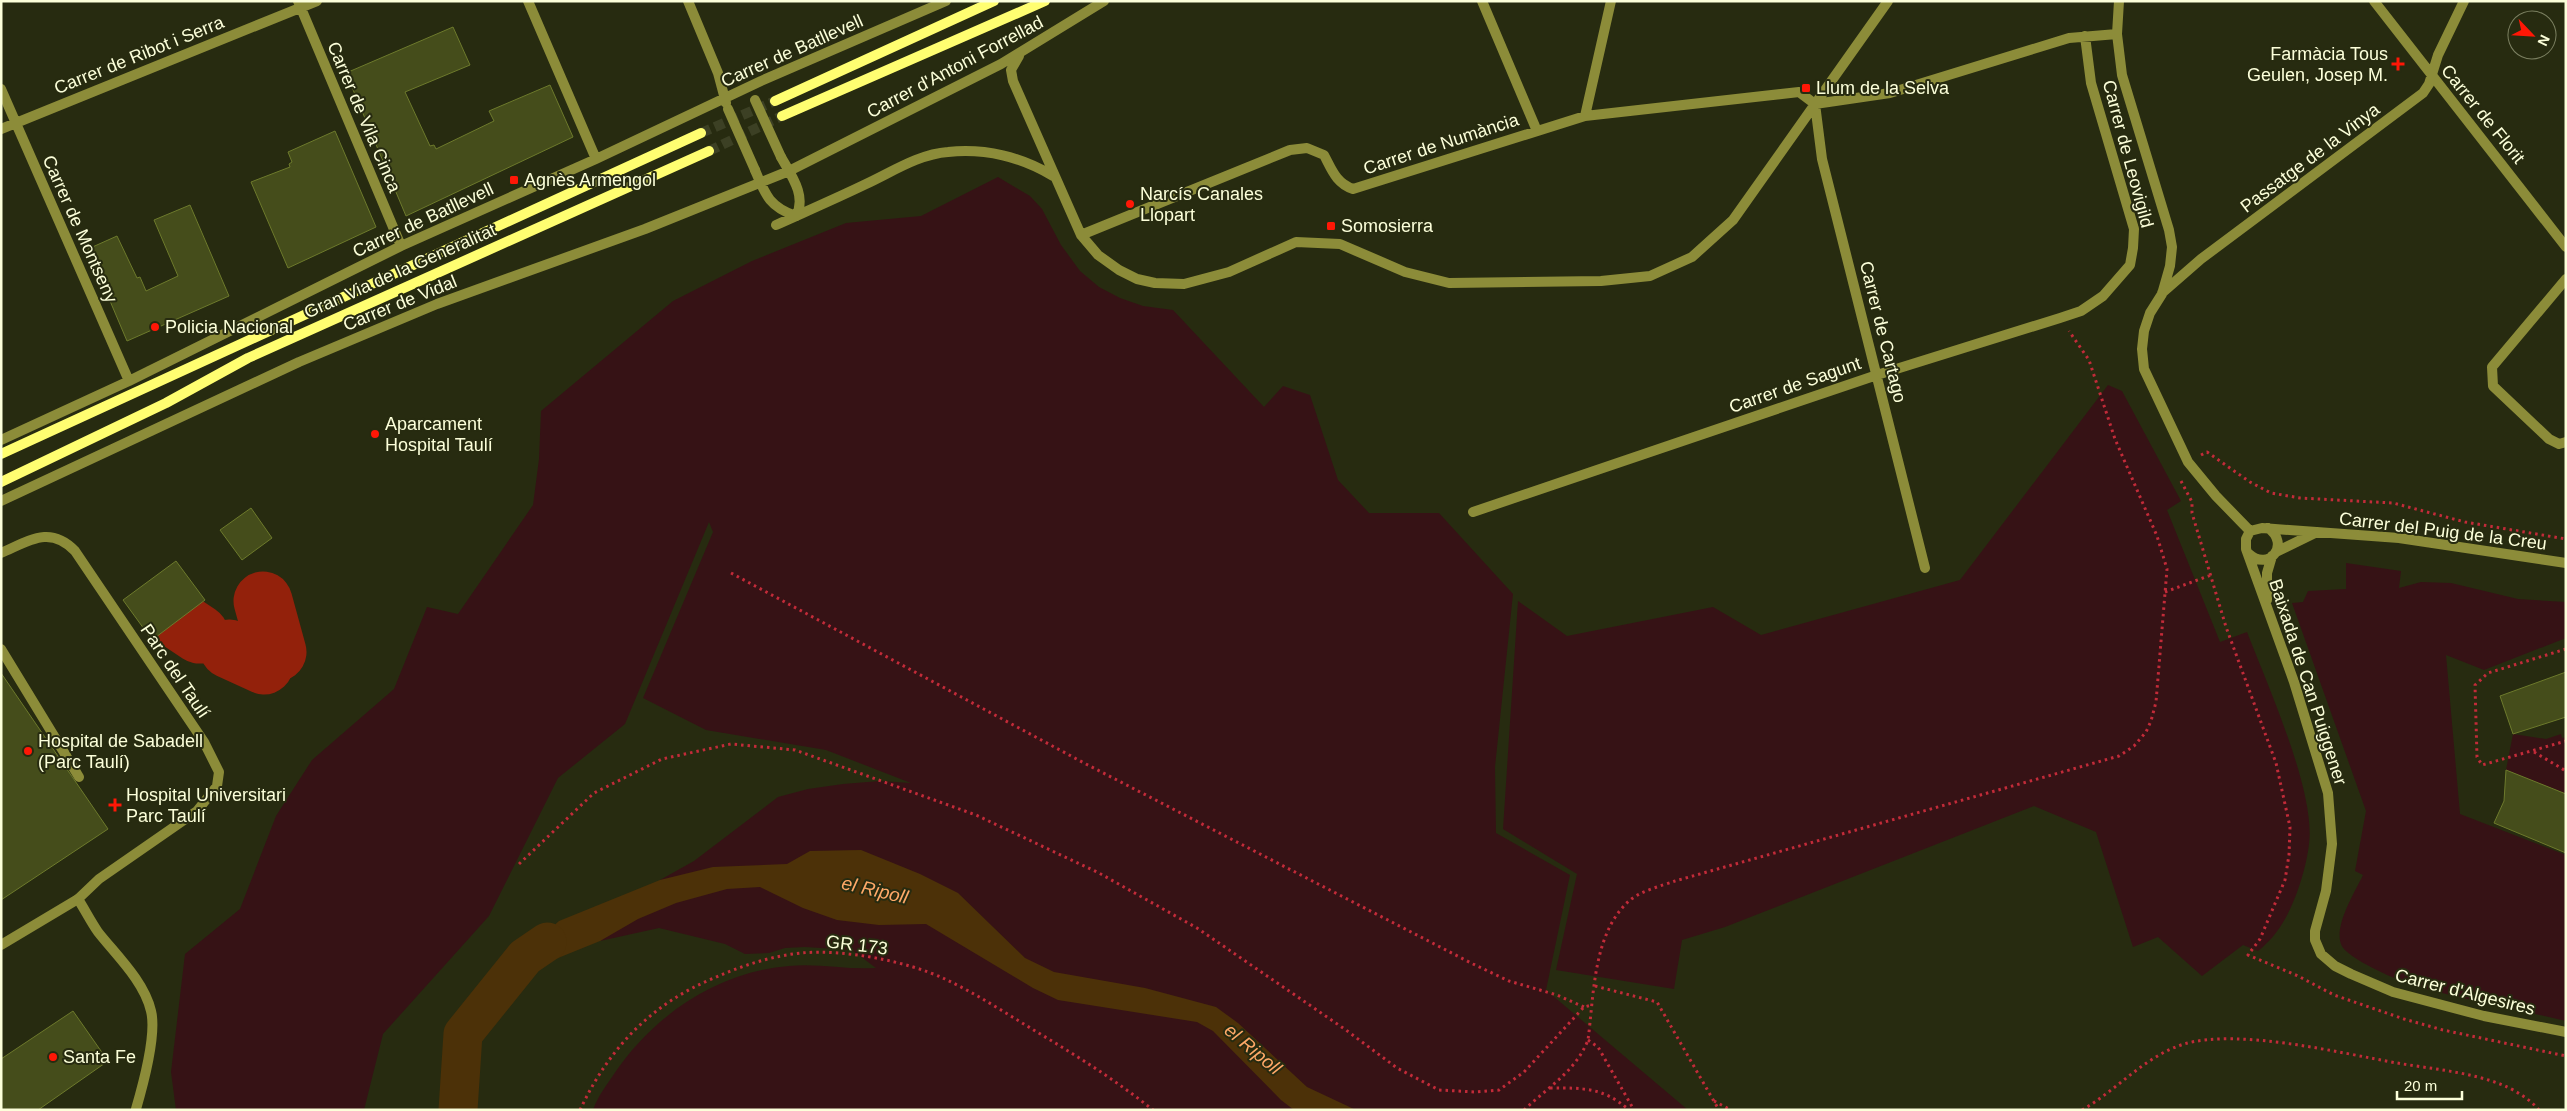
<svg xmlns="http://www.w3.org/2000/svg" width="2567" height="1111" viewBox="0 0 2567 1111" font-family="Helvetica,sans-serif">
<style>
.green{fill:#361215}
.water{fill:#4c3108}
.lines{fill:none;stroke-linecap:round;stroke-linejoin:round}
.river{stroke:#4c3108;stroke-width:39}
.taxiway{stroke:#93210b;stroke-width:59}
.building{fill:#454d1b;stroke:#6d7a2c}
.secondary-tunnel{stroke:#3c4024;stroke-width:10;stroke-dasharray:10 5;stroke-linecap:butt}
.path{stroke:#c22b39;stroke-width:3;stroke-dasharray:2.5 4;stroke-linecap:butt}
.lane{stroke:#8c8c39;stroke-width:10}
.street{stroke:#8c8c39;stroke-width:10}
.secondary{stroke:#fffe71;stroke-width:10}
.street-bridge{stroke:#8c8c39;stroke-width:10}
.poi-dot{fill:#ff1706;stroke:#272b10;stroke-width:2}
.labels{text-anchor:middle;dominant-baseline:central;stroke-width:4;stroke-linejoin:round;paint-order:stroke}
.street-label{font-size:18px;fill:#fcffda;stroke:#272b10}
.poi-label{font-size:18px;fill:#fcffda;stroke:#272b10;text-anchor:start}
.water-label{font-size:19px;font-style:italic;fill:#ffa968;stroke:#272b10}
</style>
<rect width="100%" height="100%" fill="#272b10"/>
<!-- green -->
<path class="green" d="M998,177L1030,196L1042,209L1061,245L1080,271L1099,287L1120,298L1143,306L1173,310L1264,407L1283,386L1310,395L1338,480L1369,513H1439L1513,594L1495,767L1496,833L1570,875L1546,990L1688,1110H593C598,1096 606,1086 614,1074C654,1015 717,972 789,966C818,963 848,970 876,968L852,950L805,947L785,948L769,953L745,954L725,944L659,928L600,941L660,880L694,861L778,797L808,789L843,784L880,781L911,783L826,750L706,730L643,698L713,532L709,522L625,724L558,778L489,916L383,1034L364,1110H176L171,1072L185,954L240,909L276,816L312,760L394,689L427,607L458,614L533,505L539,459L541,411L673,301L752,261L846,223L921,216Z
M2108,385L2122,391L2181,501L2167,510L2220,642L2247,632C2267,684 2316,792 2309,844C2307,861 2302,879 2296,895C2287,918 2277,936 2258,951L2243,945L2202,976L2158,937L2133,947L2096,832L2034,806L1725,927L1682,940L1674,989L1556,970L1577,874L1503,829L1518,601L1567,636L1713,607L1761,635L1960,580Z
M2346,563L2401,571L2399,588L2421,582L2451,583L2518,599L2566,602V638L2484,670L2446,655L2460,814L2566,855V1021C2516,1009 2465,1000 2416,986C2401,982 2345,958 2341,944C2334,925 2355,892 2363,875L2355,871L2366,811L2292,603L2303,602L2308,591L2346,589Z
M2513,734L2546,739L2561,734L2562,738L2566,737V794L2506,770Z"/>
<!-- water -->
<path class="water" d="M861,850L920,874L958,893L1025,958L1054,972L1145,988L1216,1007L1238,1023L1307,1087L1356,1110H1294L1281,1100L1213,1031L1197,1022L1058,1000L1033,988L926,924L879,925L837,920L803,908L760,887L727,889L676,903L638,919L600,941L526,971L504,985L527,950L559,921L660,880L713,867L787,864L810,851Z"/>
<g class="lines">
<!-- river -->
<path class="river" d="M458,1110L463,1034L525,957L547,942"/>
<!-- taxiway -->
<path class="taxiway" d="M263,601L277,652
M178,620L199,634
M229,649L264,665"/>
</g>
<!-- building -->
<path class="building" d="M453,27L470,65L405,92L430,146L434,145L436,149L494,121L489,111L550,85L573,137L406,216L346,73Z
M335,131L376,227L288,268L251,182L290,167L289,164L292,162L288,152Z
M190,205L229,296L127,341L88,249L117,236L137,278L140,277L146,291L178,276L154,220Z
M251,508L272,538L242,560L220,530Z
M176,561L205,600L152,640L123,600Z
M2566,672V717L2513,734L2500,696Z
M1,673L108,829L1,900Z
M2506,770L2566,794V853L2494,823L2504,801Z
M73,1011L108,1061L38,1110H1V1059Z"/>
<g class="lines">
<!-- secondary-tunnel -->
<path class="secondary-tunnel" d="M701,133L775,101
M709,151L782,116"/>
<!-- path -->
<path class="path" d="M2201,455L2207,452L2250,482L2271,493L2300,498L2393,503L2465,522L2566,539
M2181,481L2192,502V513L2226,627L2276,763L2290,827L2289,855L2285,880L2260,939L2248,955L2298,976L2334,995L2404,1019L2443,1030L2566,1056
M731,573L1084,763L1473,964L1509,981L1557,995L1584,1007
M2165,592L2211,575
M2566,649L2488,673L2475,685L2477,757L2482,765L2566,741
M2534,752L2566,771
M519,864L594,793L662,759L731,744L795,750L976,815L1099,873L1197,928L1346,1030L1397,1068L1439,1090L1476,1092L1499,1090L1524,1072L1584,1007L1592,1005
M1595,986L1657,1002L1719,1110
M1588,1040L1598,1047L1634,1110
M1550,1088C1583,1088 1603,1087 1629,1110
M1714,1101L1731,1110
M580,1110C609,1048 651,1004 714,978C741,966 771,956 801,953C843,949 907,961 945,979C977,994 1007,1014 1037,1032C1077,1056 1117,1081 1153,1110
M1524,1110C1547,1088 1576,1071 1588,1040C1594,995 1593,933 1629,901C1640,891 1661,886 1675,881L2119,756L2134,746L2146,732L2151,721L2156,702L2167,569L2157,536L2115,439L2089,360L2069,331
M2082,1110C2117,1090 2145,1056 2184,1044C2239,1028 2340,1053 2397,1063C2432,1069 2472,1072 2505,1086C2516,1091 2531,1100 2539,1110"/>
<!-- lane -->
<path class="lane" d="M1,649L79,777
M1,945L78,899"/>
<!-- street -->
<path class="street" d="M298,1L401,246
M528,1L596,159
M688,1L718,73L726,103
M1482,1L1537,131
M2119,1L2117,34L2122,75L2169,230L2172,247L2170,266L2162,294L2150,313L2144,331L2142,349L2144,369L2188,462L2216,496L2250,531
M2374,1L2566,247
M1019,56L1011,70L1013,81L1081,235L1098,255L1119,270L1137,279L1155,283L1184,284L1229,272L1296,242L1340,244L1405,272L1449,283L1601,281L1650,276L1692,257L1733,220L1888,1
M1,89L129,381
M1815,104L1822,159L1925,568
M1815,104L1890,93L2069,38L2117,34
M1585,116L1611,1
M1,129L317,1
M755,170C765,194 769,207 796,216C807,196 791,175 781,157
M776,225C807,211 837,198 866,184C892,172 919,154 948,152C985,148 1022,157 1053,176
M1081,235L1290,150L1307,148L1324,155C1332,170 1336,183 1353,189L1585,116L1799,92L1815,104
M2566,279L2492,367L2493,386L2549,439L2559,444L2566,442
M2162,293L2201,259L2423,93L2429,84L2438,55L2464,1
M1,440L129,381L401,246L596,159L761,81L946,1
M1,501L299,362L437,304L645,229L789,171L1001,64L1104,1
M1473,512L1877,375L2060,318L2081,311L2103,296L2130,265L2133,248L2134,229L2091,83L2085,36
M2276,552L2317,532
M1,553C29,541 50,525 75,551L204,742L219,772L217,786L197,811L99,879L78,899C85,910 91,922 98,932C116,955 144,981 151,1011C157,1035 143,1085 136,1109
M2249,554C2269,572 2291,544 2268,528
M2566,563L2399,538L2262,528L2250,531L2246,539V549L2294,682L2328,793L2332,844L2326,891L2315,931V940L2321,954L2335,966L2351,974L2393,992L2484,1016L2566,1032
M2267,600V573L2272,556"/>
<!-- secondary -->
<path class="secondary" d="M775,101L994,1
M782,116L1045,1
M1,454L701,133
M1,482L166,403L248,358L709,151"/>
<!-- street-bridge -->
<path class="street-bridge" d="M755,100L781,157
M728,109L755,170"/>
</g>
<!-- markers -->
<g class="poi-dot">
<path d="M2395.5 56.5h5v5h5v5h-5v5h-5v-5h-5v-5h5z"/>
<rect x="1801" y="83" width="10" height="10" rx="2.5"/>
<rect x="509" y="175" width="10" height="10" rx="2.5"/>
<circle cx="1130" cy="204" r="5"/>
<rect x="1326" y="221" width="10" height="10" rx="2.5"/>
<circle cx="155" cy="327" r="5"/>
<circle cx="375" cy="434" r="5"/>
<circle cx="28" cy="751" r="5"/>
<path d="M112.5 797.5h5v5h5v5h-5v5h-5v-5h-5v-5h5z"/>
<circle cx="53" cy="1057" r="5"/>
</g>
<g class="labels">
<!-- street labels -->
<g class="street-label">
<text transform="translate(792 51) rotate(-24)">Carrer de Batllevell</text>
<text transform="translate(139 55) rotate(-22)">Carrer de Ribot i Serra</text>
<text transform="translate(955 67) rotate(-28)">Carrer d'Antoni Forrellad</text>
<text transform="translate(2483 114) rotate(51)">Carrer de Florit</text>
<text transform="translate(364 117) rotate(67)">Carrer de Vila Cinca</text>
<text transform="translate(1441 144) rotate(-18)">Carrer de Numància</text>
<text transform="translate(2128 154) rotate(75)">Carrer de Leovigild</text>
<text transform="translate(2310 158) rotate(-37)">Passatge de la Vinya</text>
<text transform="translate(423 220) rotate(-25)">Carrer de Batllevell</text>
<text transform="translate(80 229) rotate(66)">Carrer de Montseny</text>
<text transform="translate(400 271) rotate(-24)">Gran Via de la Generalitat</text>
<text transform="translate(400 303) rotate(-22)">Carrer de Vidal</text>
<text transform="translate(1883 332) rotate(76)">Carrer de Cartago</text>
<text transform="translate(1795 385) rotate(-19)">Carrer de Sagunt</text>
<text transform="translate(2443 531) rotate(7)">Carrer del Puig de la Creu</text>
<text transform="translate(175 671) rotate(56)">Parc del Taulí</text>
<text transform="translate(2308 682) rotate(72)">Baixada de Can Puiggener</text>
<text transform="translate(857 945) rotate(7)">GR 173</text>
<text transform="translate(2465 992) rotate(14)">Carrer d'Algesires</text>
</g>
<!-- poi labels -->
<g class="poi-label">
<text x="2388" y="54" text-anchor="end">Farmàcia Tous<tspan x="2388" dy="21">Geulen, Josep M.</tspan></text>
<text x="1816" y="88">Llum de la Selva</text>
<text x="524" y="180">Agnès Armengol</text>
<text x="1140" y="194">Narcís Canales<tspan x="1140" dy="21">Llopart</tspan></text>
<text x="1341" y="226">Somosierra</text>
<text x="165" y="327">Policia Nacional</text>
<text x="385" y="424">Aparcament<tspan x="385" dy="21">Hospital Taulí</tspan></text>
<text x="38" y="741">Hospital de Sabadell<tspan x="38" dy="21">(Parc Taulí)</tspan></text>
<text x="126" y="795">Hospital Universitari<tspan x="126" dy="21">Parc Taulí</tspan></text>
<text x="63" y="1057">Santa Fe</text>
</g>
<!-- water labels -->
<g class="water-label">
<text transform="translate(875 890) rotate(13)">el Ripoll</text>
<text transform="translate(1253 1049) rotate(40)">el Ripoll</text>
</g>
</g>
<!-- border -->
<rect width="2567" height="1111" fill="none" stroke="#fcffda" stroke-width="5"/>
<!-- north arrow -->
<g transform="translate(2532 35) rotate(115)"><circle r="24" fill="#272b10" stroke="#7c8061"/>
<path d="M0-4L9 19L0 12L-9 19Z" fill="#ff1706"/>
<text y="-8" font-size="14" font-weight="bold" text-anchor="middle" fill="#fcffda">N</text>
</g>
<!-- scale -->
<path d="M2397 1091v8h65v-8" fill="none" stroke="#fcffda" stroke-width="2.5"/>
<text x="2404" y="1091" font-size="15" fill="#fcffda" stroke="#272b10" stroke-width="4" paint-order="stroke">20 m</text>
</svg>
